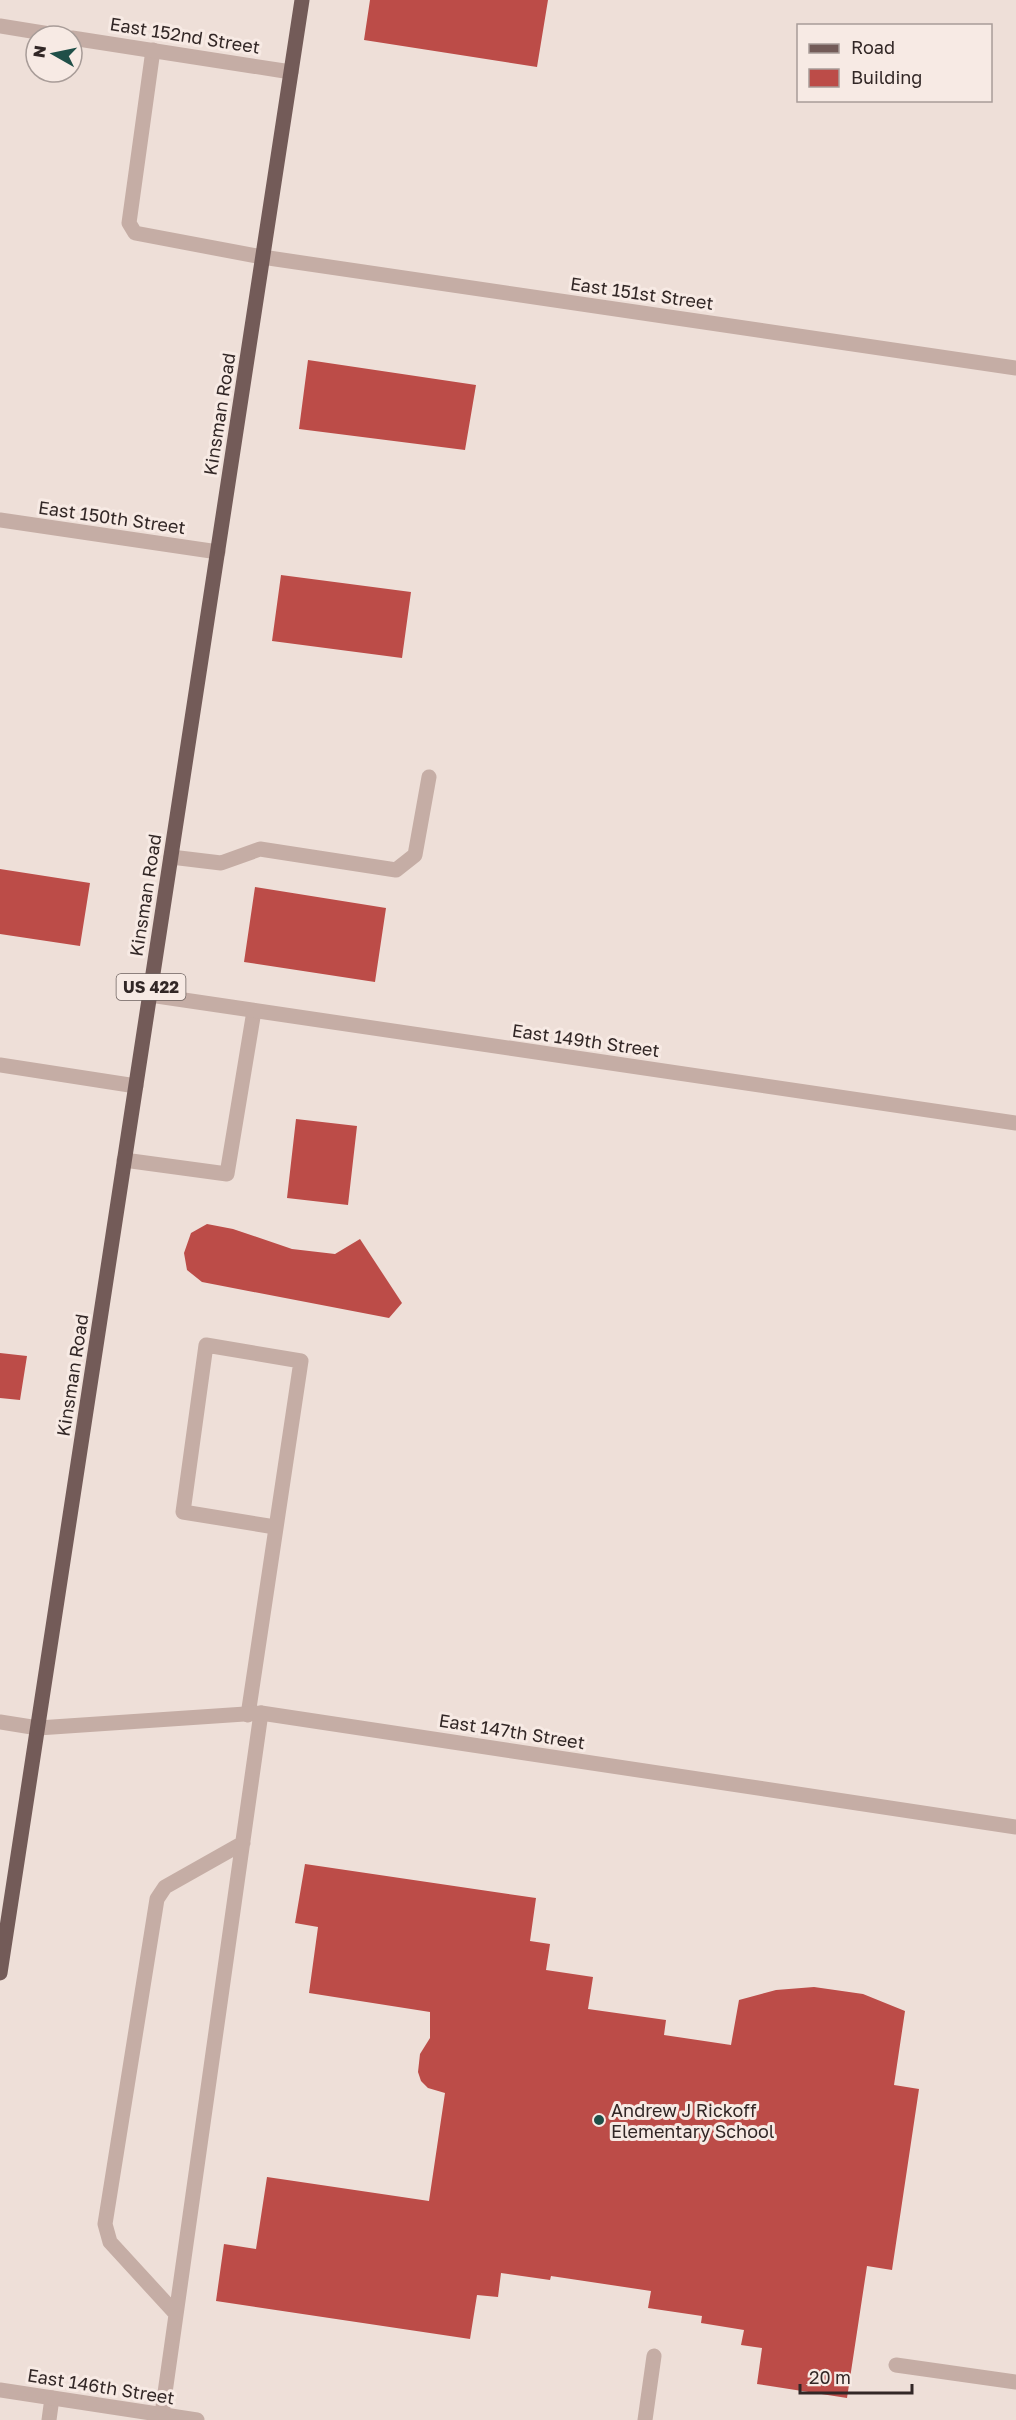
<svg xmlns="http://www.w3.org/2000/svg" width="1016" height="2420" viewBox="0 0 1016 2420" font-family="'Golos Text',sans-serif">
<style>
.building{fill:#bc4c48}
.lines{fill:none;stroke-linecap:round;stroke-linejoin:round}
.lane{stroke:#c5ada5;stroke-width:15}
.street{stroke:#c5ada5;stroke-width:15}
.primary{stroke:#735b58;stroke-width:15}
.poi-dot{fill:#1f4f48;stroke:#f7eae4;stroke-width:2}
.labels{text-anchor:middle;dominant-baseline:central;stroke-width:6;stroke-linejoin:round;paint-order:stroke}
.shield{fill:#f7eae4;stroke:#6d625f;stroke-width:1.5}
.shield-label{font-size:16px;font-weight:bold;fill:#322726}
.street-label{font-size:18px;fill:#322726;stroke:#f7eae4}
.poi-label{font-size:18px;fill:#322726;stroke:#f7eae4;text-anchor:start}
</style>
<rect width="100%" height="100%" fill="#eedfd8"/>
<!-- building -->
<path class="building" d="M370,0H548L537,67L364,40Z
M308,360L476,385L465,450L299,429Z
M281,575L411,592L402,658L272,641Z
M0,869L90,883L80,946L0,934Z
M255,887L386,908L375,982L244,962Z
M296,1119L357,1126L348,1205L287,1198Z
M207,1224L233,1229L292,1249L335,1254L360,1239L402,1303L389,1318L202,1282L187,1270L184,1253L191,1233Z
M0,1353L27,1356L20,1400L0,1398Z
M305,1864L536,1898L530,1941L550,1944L546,1970L593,1977L588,2009L666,2020L664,2035L731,2045L739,2000L776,1990L814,1987L863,1994L905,2011L894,2085L919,2089L892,2270L867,2266L847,2398L757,2384L762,2348L741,2345L744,2330L701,2323L702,2316L648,2308L651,2291L551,2276L550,2280L501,2273L498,2297L477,2295L470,2339L216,2301L224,2244L256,2249L267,2177L429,2201L445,2093L428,2088L421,2081L418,2072L420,2054L430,2038V2012L309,1993L318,1927L295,1923Z"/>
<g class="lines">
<!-- lane -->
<path class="lane" d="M153,50L129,223L135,233L262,257
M171,857L221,863L260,849L396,870L415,855L429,777
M124,1160L227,1174L254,1011
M248,1715L301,1361L206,1345L183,1512L275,1527
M176,2314L110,2242L105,2224L157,1899L165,1887L243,1843
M896,2365L1016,2382
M162,2414L261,1713
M49,2420L52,2398
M645,2420L654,2356"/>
<!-- street -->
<path class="street" d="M0,26L62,36
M72,38L291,72
M262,257L1016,368
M0,520L218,552
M150,995L1016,1123
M0,1065L136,1086
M0,1722L38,1728L261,1713L1016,1827
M0,2390L197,2420"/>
<!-- primary -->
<path class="primary" d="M0,1973L302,0"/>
</g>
<!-- markers -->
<circle class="poi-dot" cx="599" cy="2120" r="6"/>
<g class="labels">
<!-- shield labels -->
<rect class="shield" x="116.5" y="974" width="69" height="26" rx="4.5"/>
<g class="shield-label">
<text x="151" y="987">US 422</text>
</g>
<!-- street labels -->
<g class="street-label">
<text transform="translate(185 35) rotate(9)">East 152nd Street</text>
<text transform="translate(642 293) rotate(8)">East 151st Street</text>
<text transform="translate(219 414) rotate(-81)">Kinsman Road</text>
<text transform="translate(112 517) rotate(8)">East 150th Street</text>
<text transform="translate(145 895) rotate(-81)">Kinsman Road</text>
<text transform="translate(586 1040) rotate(8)">East 149th Street</text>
<text transform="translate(72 1375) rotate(-81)">Kinsman Road</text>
<text transform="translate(512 1731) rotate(9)">East 147th Street</text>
<text transform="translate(101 2386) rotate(9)">East 146th Street</text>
</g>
<!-- poi labels -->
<g class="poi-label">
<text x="611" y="2110">Andrew J Rickoff<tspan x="611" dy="21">Elementary School</tspan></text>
</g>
</g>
<!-- legend -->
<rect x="797" y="24" width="195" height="78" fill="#f7eae4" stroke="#a89c98" stroke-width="1.5"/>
<rect x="809" y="44" width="30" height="9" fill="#735b58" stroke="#a89c98" stroke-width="1.5"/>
<text x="851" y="54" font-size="18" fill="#322726">Road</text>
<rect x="809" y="69" width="30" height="18" fill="#bc4c48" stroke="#a89c98" stroke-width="1.5"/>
<text x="851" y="84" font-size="18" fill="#322726">Building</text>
<!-- north arrow -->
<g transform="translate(54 54) rotate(279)"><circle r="28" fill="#f7eae4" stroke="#a89c98" stroke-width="1.5"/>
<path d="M0-4.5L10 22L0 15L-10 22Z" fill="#1f4f48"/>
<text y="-9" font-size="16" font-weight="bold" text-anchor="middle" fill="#322726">N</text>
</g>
<!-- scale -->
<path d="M800 2384v9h112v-9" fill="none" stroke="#322726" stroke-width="3"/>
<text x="809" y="2384" font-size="18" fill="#322726" stroke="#f7eae4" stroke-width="4.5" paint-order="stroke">20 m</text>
</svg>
